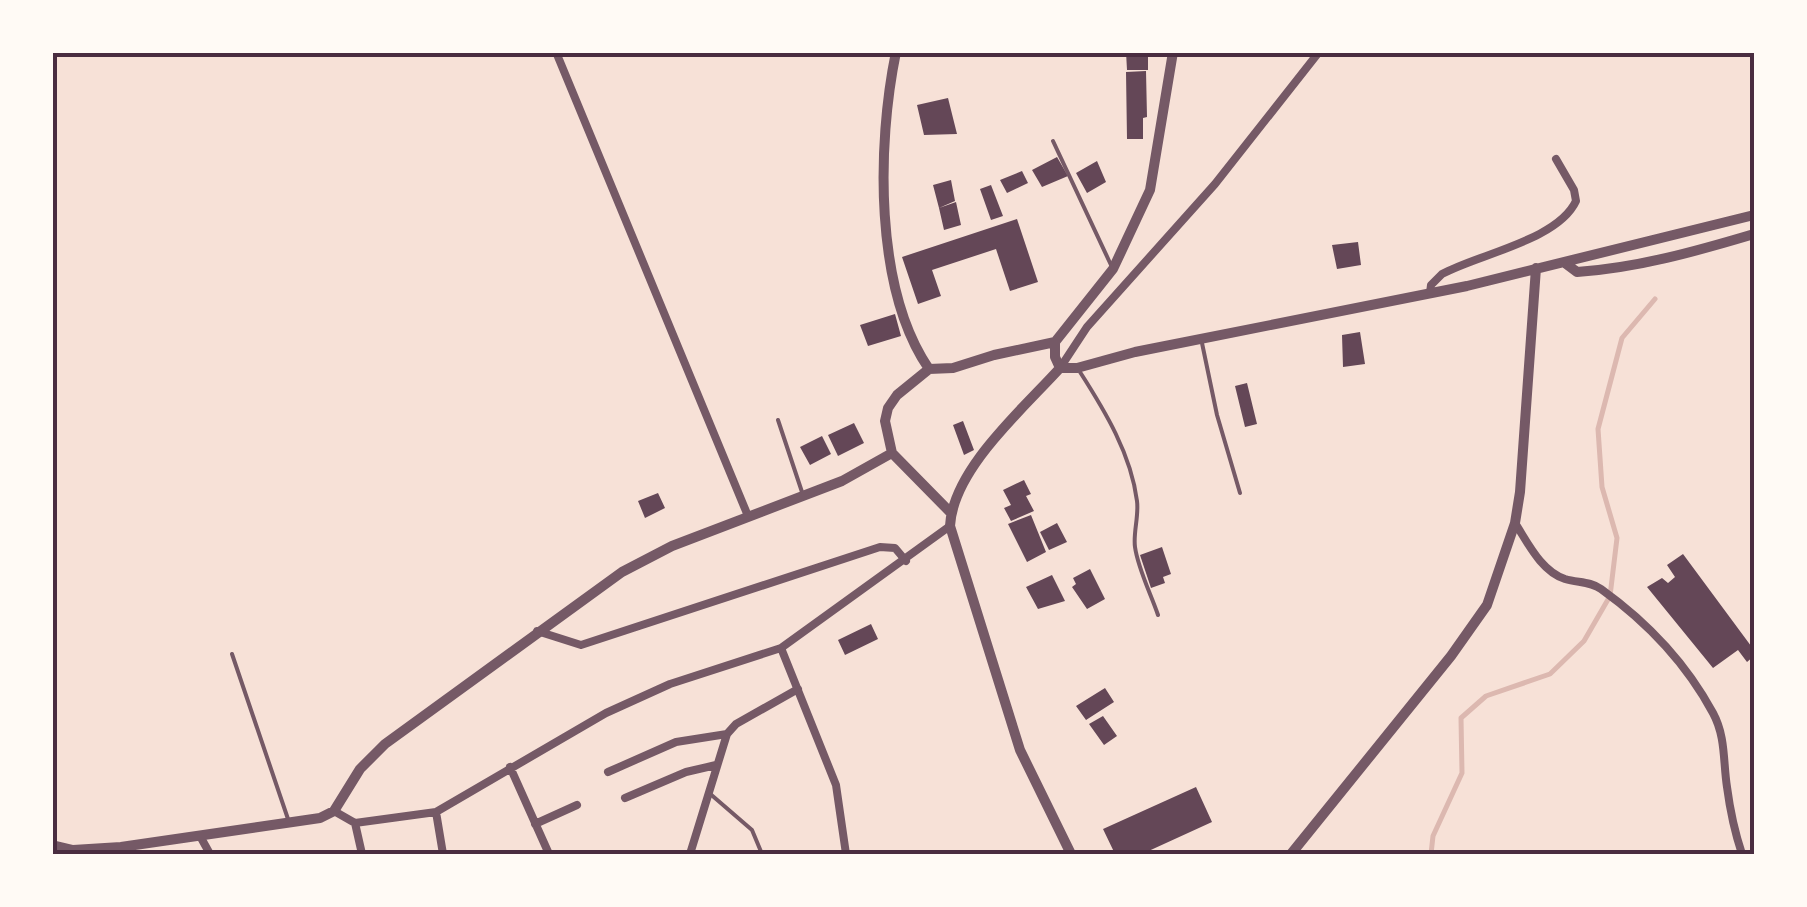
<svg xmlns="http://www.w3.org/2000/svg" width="1807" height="907" viewBox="0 0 1807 907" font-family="Barlow,sans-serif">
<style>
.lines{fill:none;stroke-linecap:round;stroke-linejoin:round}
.stream{stroke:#dcb8b0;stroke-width:5}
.building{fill:#644757}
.service{stroke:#755966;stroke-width:4}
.minor{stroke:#755966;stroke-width:8}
.tertiary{stroke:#755966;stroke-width:10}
.neatline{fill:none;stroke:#4a2c40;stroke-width:4}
</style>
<rect width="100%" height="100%" fill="#f7e1d7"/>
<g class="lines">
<!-- stream -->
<path class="stream" d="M1431,854L1433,836L1462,773L1461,718L1486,696L1550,674L1584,641L1610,596L1617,538L1602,487L1598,429L1622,338L1655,299"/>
</g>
<!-- building -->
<path class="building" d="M1126,52H1148V70H1127Z
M1146,71L1147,117L1143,118V139H1127L1126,72Z
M948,98L957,134L924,135L917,105Z
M1057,157L1068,176L1042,187L1032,170Z
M1097,161L1106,182L1087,193L1076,173Z
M1022,171L1028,183L1007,193L1000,180Z
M951,180L955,201L939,208L933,185Z
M991,185L1003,216L991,220L980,189Z
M956,202L961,225L944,230L939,208Z
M1017,219L1038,282L1010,291L996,249L932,270L941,296L918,304L902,257Z
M1358,242L1361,265L1337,269L1332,245Z
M895,314L901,336L868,346L860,325Z
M1360,332L1365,364L1343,367L1342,335Z
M1247,383L1257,424L1245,427L1235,386Z
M963,421L974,450L964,455L953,425Z
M854,423L864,443L838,456L828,435Z
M822,436L831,454L810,465L800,447Z
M1024,480L1031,494L1026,496L1034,511L1011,521L1004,508L1011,505L1003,490Z
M658,493L665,508L645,518L638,501Z
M1031,515L1046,552L1027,562L1008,524Z
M1057,523L1067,542L1049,550L1040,532Z
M1162,547L1171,574L1163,577L1165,583L1151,588L1140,555Z
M1683,554L1754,650V656L1747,662L1738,650L1713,668L1647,587L1662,578L1668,583L1675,577L1667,565Z
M1090,569L1105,599L1087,609L1072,587L1076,584L1073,578Z
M1052,575L1065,601L1038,609L1026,587Z
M871,624L878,639L845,655L838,640Z
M1105,688L1114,702L1086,720L1076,706Z
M1103,716L1117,736L1104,745L1089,724Z
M1196,787L1212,822L1142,854H1115L1103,829Z"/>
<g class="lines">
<!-- service -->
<path class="service" d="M1053,141L1111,265
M1202,343L1217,415L1240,493
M1080,372C1105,411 1131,454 1137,501C1139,516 1133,533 1135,547C1138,569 1151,594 1158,615
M778,420L803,495
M232,654L288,819
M708,792L752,830L762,854"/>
<!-- minor -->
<path class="minor" d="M556,52L748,516
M1430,293L1431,285L1442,274C1479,254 1558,240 1576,201L1574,190L1556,159
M1060,368L1087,327L1215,184L1319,52
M1515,523C1528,543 1541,571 1565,579C1578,583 1590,581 1601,589C1647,622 1686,663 1713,713C1726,737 1723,762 1727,787C1730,810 1735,833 1742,854
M537,631L581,645L880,547L895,548L906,561
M781,648L836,785L846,854
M510,767L549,854
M608,772L676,742L727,734
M625,798L686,772L716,765
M334,811L355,823L436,812
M355,823L362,854
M535,824L577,805
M200,836L210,854
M443,854L436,812L606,713L670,684L781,648L950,526
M690,854L727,734L736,724L798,689"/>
<!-- tertiary -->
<path class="tertiary" d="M896,52C877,144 874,289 929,369
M1565,263L1577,272C1637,268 1697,251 1754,234
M1060,368H1077L1135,352L1467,286L1754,215
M1060,368C1023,409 953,469 950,526L1020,750L1071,854
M1060,368L1055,357V342L1113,269L1150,190L1173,52
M892,453L885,421L888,408L897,395L929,369L953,368L994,355L1055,342
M52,845L73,850L121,847L320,818L334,811L360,769L385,744L622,572L672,546L842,481L892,453L951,513
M1291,854L1451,656L1487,605L1515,523L1520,492L1536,268"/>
</g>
<!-- border -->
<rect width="1807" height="907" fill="none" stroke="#fffaf5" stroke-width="110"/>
<rect x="55" y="55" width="1697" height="797" class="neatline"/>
</svg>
